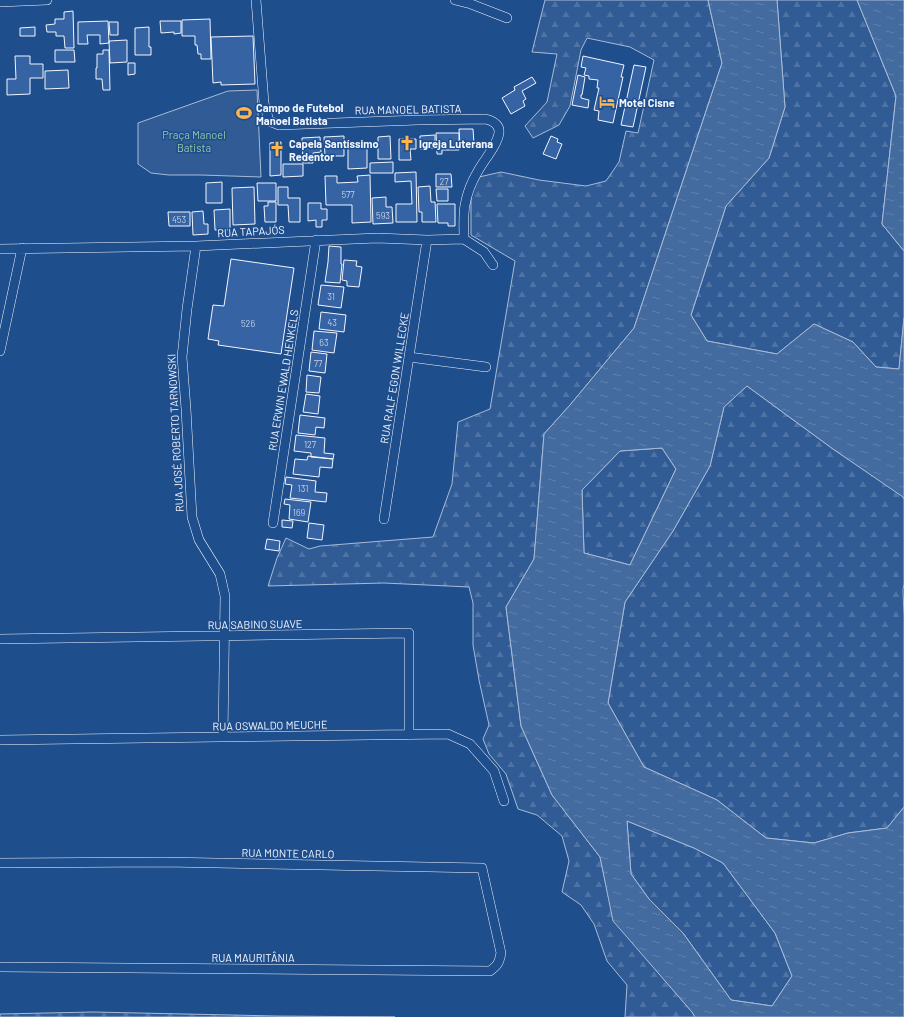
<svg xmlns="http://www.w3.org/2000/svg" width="904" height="1017" viewBox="0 0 904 1017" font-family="Barlow,sans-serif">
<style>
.green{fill:#305b95;stroke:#a8bbd7}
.forest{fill:url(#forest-firs);stroke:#a8bbd7}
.water{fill:url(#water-ripples);stroke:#a8bbd7;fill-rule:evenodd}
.building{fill:#3563a3;stroke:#f2f6ff}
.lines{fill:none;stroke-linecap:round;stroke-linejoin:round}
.minor-casing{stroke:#f2f6ff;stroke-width:10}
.minor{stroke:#1f4e8c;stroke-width:9}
.labels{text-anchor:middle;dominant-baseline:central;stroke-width:3;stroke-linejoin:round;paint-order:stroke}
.number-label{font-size:9px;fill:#c3d1e8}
.poi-label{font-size:11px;font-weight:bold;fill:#f2f6ff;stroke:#1f4e8c;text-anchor:start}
.street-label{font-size:11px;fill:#f2f6ff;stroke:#1f4e8c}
.park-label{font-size:11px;fill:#97c8a6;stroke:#1f4e8c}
</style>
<defs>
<pattern id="forest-firs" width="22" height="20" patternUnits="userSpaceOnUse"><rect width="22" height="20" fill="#305b95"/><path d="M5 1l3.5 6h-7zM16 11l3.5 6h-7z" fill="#4e73a5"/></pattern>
<pattern id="water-ripples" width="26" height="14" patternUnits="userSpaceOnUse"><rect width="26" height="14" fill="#446ba0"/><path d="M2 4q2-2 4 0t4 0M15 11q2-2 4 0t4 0" fill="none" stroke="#5f81ae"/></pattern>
</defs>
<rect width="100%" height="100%" fill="#1f4e8c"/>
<!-- green -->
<path class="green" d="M257,90L261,177L201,175H169L151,173L138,164V123L228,91Z"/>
<!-- forest -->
<path class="forest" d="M545,0H708L722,63L634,328L570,405L544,434L534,559L506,607L521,726L552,795L600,857L614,921L692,1012L695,1017H625L627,985L607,961L594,924L581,905L562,892L569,861L562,836L537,815L518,809L506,774L489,754L483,739L489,725L479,680L473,645V603L469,587L384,583L268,586L277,558L286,538L309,549L320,546L433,537L452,484L458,422L490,409L515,261L471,235V191L479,177L501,172L539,180L586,186L606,181L619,162L626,131L638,133L654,60L630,47L587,38L581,50L570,106L559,125L533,138L525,126L547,102L557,54L532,52Z
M777,0H857L896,96L882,224L904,251V318L899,369L876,367L853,342L814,324L777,354L707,341L691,315L726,206L769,158L785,107Z
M747,386L833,449L904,497V584L903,590L904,616V807L887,828L848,833L814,843L766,838L717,800L644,767L608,703L625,602L673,531L710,466L724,407Z
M662,448L676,469L630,565L584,553L582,490L620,451Z
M627,821L694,848L723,863L775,933L792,976L772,1006L731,1000L683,933L649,899L631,874Z
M93,1012L276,1016L395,1017H0V1014Z"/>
<!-- water -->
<path class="water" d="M708,0H777L785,107L769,158L726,206L691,315L707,341L777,354L814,324L853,342L876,367L899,369L904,318V499L903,497L833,449L747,386L724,407L710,466L673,531L625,602L608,703L644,767L717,800L766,838L814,843L848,833L887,828L904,807V1017H695L692,1012L613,921L600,857L552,795L521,726L506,607L534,559L544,434L570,405L634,328L722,63ZM662,448L676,469L630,565L584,553L582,490L620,451ZM627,821L694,848L723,863L775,933L792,976L772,1006L731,1000L683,933L649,899L631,874Z
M857,0H904V251L882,224L896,96Z"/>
<!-- building -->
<path class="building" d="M73,11L74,48H65L64,36H56V32H47L46,25L55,24V19H64V12Z
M210,19L211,59H201V54H198L197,45H195V36H182V20Z
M108,21L109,43L100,44V35H87L88,44H78V22Z
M160,21H181V33L174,34V32L161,33Z
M109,22H118V35H110Z
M35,27V36H20V28Z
M149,27V47H151V55H135V28Z
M253,36L255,84L221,85V82L213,83L211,37Z
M127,40V62L110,63L109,41Z
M55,50H74L75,62H55Z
M103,50H109L110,90H103L102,79H96V68H97V54H103Z
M15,56H30V64H43V78H30V94L7,95V79H16Z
M583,56L624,65L621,77H623L613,123L598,120L599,111L594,110L599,88H597L598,80L589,79V76L584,75L586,68L581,67Z
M128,63H135V74L128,75Z
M634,65L646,67L633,127L621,125Z
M68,70L69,88L45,89V71Z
M578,75L585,77L582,95H581V98L589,100L588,108L572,105Z
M532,77L536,83L522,91L526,99L523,101L525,106L511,114L502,98L515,90L514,87Z
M459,129H473L474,144L460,145Z
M436,133H459V150H442V154H437Z
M435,135V148L420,149V136Z
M344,136V156H325L324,137Z
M390,136L391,159H378V137Z
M551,136L558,139L557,142L562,144L556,159L543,154Z
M320,137L321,152L313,153V163H303L302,138Z
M399,139H416V149H410L411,160H399Z
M281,142V175L270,176V143Z
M348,146H367V168L348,169Z
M393,162V173H370V163Z
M283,164H303V176L283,177Z
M416,172L417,222H396V204H412L411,181L395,182V173Z
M436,174H451L452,187H436Z
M370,175L371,222L352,223V205H326L325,176H337V183L358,182L357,176Z
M222,182V203H206V183Z
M257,183H276V201H258Z
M430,186L431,202H435L436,222H422V212H419L418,187Z
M254,187L255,224L233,225L232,188Z
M278,187H288V198H300V222H289L288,205H278Z
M436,189H448V201H437Z
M386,197V207H392L393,223L373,224L372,198Z
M268,202H276V222H265L264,206H268Z
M308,203H321V209H327V220H322V227H316V220L308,221Z
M437,204H455V226H448V223H438Z
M230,209V230H215L214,210Z
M203,211L204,224H208V234L193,235L192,212Z
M168,212H190V226H169Z
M329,246L341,247V264H342L340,283L325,282L328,262Z
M231,259L294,268L281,354L218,345L219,341L208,339L213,305L224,306Z
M344,260L357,261L356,266L362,267L359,287L347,286V281L342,280Z
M321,285L344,287L341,308L318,305Z
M321,312L346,315L344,332L319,329Z
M314,331L337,333L334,353L312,350Z
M311,352L327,354L325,373L309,371Z
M307,375L321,377L319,393L306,392Z
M306,394L320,396L318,414L303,412Z
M300,415L325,418L324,428L316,427L315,435L298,433Z
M296,435L325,438L324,453L334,454L333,459L311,457V453L294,451Z
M308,456L333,459L332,468L320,467L319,477L293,474L295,459L307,460Z
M286,477L316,481L315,492L327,493L326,502L290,498L292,485L285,484Z
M285,499L311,502L308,522L289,519L290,505L284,504Z
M282,520L293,521L292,528L282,527Z
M309,523L324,525L322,540L307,538Z
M267,539L280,541L279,551L265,549Z"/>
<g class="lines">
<defs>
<path id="minor" d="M256,0L264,103L269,121L279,125L418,120L486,119C493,121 500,125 499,133C497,146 484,160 478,171C472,181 467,193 465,205C463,216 464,228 464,239
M455,0L471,4L507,18
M0,2L47,0
M196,246L187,309L182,357L186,409L192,517L199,540L220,574L225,596L223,737
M0,249L196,246L377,238L427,240L464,239L484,252L493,265
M0,351L22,248
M409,357L486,367
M384,519L427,240
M273,523L316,240
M0,639L409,633V735
M0,740L448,734L470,744L494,771L504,801
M0,863L164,862L482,868L501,953C499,963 498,965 490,971L0,967"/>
</defs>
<!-- minor casing -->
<use href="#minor" class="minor-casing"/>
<!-- minor -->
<use href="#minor" class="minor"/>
</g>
<!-- icons -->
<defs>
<symbol id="hotel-bare" viewBox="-9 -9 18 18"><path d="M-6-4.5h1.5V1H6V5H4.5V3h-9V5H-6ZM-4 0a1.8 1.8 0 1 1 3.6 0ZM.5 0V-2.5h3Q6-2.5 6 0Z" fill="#ffb74d" stroke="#1f4e8c" stroke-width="2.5" paint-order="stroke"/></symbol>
<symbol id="stadium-bare" viewBox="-9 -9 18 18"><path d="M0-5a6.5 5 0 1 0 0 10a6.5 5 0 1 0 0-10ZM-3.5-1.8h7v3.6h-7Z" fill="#ffb74d" stroke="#1f4e8c" stroke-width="2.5" paint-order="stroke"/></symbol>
<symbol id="church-bare" viewBox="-9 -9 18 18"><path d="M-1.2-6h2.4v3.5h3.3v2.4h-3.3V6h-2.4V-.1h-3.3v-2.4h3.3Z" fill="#ffb74d" stroke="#1f4e8c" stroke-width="2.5" paint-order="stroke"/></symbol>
</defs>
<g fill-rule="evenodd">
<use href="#hotel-bare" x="596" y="91" width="22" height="22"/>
<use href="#stadium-bare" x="233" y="102" width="22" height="22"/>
<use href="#church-bare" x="396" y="132" width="22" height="22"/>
<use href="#church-bare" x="266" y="138" width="22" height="22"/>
</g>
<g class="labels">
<!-- number labels -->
<g class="number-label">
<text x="444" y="181">27</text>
<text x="348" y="194">577</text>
<text x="383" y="215">593</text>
<text x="179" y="219">453</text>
<text x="331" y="296">31</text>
<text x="332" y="322">43</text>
<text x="248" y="323">526</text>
<text x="324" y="342">63</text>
<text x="318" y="363">77</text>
<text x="310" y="444">127</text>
<text x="303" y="488">131</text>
<text x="299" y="512">169</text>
</g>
<!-- poi labels -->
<g class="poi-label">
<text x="619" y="102">Motel Cisne</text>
<text x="256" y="107">Campo de Futebol<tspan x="256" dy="13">Manoel Batista</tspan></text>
<text x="289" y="143">Capela Santíssimo<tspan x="289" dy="13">Redentor</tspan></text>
<text x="419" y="143">Igreja Luterana</text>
</g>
<!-- street labels -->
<g class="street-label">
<text transform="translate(408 109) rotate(-1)">RUA MANOEL BATISTA</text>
<text transform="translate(251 231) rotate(-3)">RUA TAPAJÓS</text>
<text transform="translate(394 378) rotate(-81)">RUA RALF EGON WILLECKE</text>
<text transform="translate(283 380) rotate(-81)">RUA ERWIN EWALD HENKELS</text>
<text transform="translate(175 433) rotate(-93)">RUA JOSÉ ROBERTO TARNOWSKI</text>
<text transform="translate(255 624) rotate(-1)">RUA SABINO SUAVE</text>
<text transform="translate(270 725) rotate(-1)">RUA OSWALDO MEUCHE</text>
<text transform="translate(288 853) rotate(1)">RUA MONTE CARLO</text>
<text x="253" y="957">RUA MAURITÂNIA</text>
</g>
<!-- park labels -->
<g class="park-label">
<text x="194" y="134">Praça Manoel<tspan x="194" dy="13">Batista</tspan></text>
</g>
</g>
</svg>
